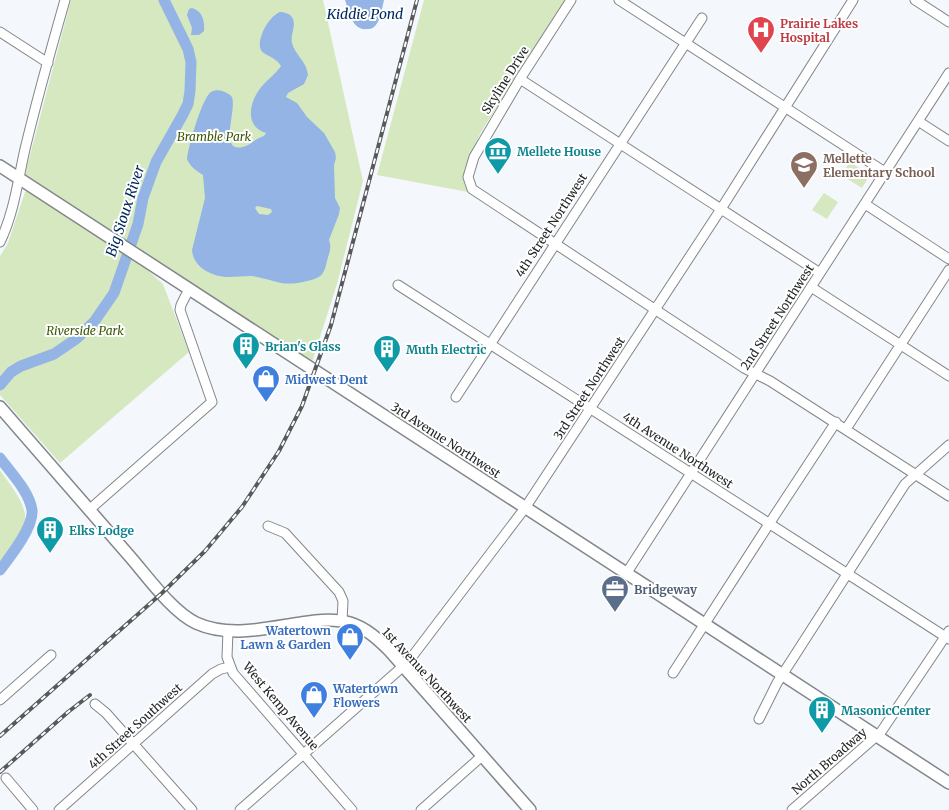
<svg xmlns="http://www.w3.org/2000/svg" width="949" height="810" viewBox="0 0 949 810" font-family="Merriweather,serif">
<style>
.green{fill:#d5e8c0}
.water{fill:#93b4e4;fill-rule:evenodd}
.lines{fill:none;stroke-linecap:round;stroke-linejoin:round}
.river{stroke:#93b4e4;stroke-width:11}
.minor-casing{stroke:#83868a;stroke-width:11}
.major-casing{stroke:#83868a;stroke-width:14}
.minor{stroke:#fff;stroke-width:9}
.major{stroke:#fff;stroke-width:11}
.rail-casing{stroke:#57595b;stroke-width:4}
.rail{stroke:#fff;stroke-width:2;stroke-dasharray:5.5;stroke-linecap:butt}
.labels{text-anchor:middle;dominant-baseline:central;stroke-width:4;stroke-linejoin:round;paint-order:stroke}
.health-label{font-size:12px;font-weight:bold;fill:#be3a42;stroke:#fff;text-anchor:start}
.street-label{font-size:12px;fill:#232526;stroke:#fff}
.park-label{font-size:12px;font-style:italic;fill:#395501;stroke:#fff}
.culture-label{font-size:12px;font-weight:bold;fill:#0d838f;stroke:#fff;text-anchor:start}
.education-label{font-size:12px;font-weight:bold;fill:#785e54;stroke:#fff;text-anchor:start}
.shop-label{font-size:12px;font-weight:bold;fill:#366cbe;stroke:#fff;text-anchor:start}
.service-label{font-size:12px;font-weight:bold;fill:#4e5e75;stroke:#fff;text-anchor:start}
.water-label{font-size:14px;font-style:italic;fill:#002960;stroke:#fff}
</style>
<rect width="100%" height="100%" fill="#f4f8fc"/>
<!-- green -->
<path class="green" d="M71,0H323L363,181L337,284L312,362L25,174Z
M424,0H565L481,132L466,165L464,183L468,192L377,175Z
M850,162L870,175L862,188L841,175Z
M28,191L144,267L163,284L189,352L60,463L0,395V256L8,243L25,192Z
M824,193L838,202L827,219L812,210Z
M0,470C12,488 34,511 22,533C17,543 7,552 0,561Z"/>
<!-- water -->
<path class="water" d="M345,0H384C382,8 381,20 375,26C372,29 370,29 367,29C352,31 349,11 345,0Z
M192,8C202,11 205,20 204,31L199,35H191L192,28L187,15L189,9Z
M280,12C285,12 291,14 293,19C296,27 290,35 292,43C295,55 306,60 308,75L304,84L288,93L286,97L297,103L307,117L324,133L335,152L336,158L334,165L335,198L340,208L339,214L329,240C332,248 329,253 327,261C324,275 321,278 307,281C281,288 275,279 251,276C243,276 236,277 228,277C212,277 193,267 192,250L205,198L203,175C197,171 190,167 187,159C188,147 202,98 211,92C218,88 227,92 232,97C237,111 218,153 243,147C251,145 256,138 264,136L266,133C245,127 249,104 259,90C265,81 275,75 281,66C271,50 251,60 264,29C268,22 273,15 280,12ZM257,206L271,209L272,212L268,215L259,214L255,208Z"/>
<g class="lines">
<!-- river -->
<path class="river" d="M0,385L11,372L21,366L54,354L76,339L94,322L114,293L138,224L143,198L156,162L182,116L188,104L190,91L191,62L188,49L164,0
M0,458C11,473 29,491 32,510C34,527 10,557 0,570"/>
<defs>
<path id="minor" d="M571,0L520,79L474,157L468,177L472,189L744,368L770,381L949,496
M619,0L885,172
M915,0L949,22
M0,32L48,63
M520,79L820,273
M918,121L949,141
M865,204L949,259
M0,242C14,213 18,180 25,149C37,99 51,49 65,0
M398,285L949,639
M811,287L949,376
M456,397L702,18
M846,429L949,270
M89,510L212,402L180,310L181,305L189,289
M268,526L285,533L339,592L343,601L342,621
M626,574L949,73
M228,631L227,657L233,673L352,810
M673,673L769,524L836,422
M0,700L51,655
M95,704L106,713L192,810
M759,719L777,683L905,484L949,445
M6,778L33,810
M59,810L212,674L221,669L230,667
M240,810L408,662L525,508L721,209L853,0
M421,810L482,756
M792,810L881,732L949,631"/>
<path id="major" d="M0,166L949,783
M0,407C44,458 88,509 132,559C149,579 173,612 196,623C229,638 267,628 301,623C317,620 334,618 350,623C366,628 378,639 390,651L530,810"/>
</defs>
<!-- minor casing -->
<use href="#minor" class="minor-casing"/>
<!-- major casing -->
<use href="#major" class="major-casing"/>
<!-- minor -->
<use href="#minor" class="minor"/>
<!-- major -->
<use href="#major" class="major"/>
<defs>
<path id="rail" d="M0,736L162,593L205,551L242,507L279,451L302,406L331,325L417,0
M0,772L68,712L90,695"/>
</defs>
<!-- rail casing -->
<use href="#rail" class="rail-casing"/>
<!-- rail -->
<use href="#rail" class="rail"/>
</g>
<!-- icons -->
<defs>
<symbol id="hospital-pin" viewBox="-11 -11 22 30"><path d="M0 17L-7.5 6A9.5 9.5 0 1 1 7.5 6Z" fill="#e0444e" stroke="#fff"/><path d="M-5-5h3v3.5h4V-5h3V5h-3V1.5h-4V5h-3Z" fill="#fff"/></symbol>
<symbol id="museum-pin" viewBox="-11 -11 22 30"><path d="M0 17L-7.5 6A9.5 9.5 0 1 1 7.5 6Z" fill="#0f9aa8" stroke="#fff"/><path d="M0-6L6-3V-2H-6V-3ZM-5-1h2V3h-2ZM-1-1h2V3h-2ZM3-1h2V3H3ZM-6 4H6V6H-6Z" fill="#fff"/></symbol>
<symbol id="school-pin" viewBox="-11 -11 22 30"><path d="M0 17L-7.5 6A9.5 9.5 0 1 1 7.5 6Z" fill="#8d6e63" stroke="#fff"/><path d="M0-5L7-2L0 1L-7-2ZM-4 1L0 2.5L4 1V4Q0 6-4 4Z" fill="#fff"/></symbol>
<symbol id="building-pin" viewBox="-11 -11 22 30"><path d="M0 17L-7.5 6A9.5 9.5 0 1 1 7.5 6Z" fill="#0f9aa8" stroke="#fff"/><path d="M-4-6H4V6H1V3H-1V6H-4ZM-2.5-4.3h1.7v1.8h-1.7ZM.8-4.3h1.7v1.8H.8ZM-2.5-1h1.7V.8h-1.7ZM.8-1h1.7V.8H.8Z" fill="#fff"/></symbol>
<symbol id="shop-pin" viewBox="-11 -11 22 30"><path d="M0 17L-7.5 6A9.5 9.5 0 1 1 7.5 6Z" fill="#3f7fe0" stroke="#fff"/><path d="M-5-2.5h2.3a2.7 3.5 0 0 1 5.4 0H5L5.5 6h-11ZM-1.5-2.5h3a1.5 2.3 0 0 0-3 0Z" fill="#fff"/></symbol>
<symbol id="office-pin" viewBox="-11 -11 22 30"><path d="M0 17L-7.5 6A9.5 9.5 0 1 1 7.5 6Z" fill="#5c6f8a" stroke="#fff"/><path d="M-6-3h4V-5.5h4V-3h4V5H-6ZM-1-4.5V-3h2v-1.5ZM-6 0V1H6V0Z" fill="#fff"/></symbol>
</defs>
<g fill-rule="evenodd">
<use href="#hospital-pin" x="745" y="14" width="32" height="43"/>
<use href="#museum-pin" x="482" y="135" width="32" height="43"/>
<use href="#school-pin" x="788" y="149" width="32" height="43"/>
<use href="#building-pin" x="230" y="330" width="32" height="43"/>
<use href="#building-pin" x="371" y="333" width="32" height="43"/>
<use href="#shop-pin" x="250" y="363" width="32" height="43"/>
<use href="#building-pin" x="34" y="514" width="32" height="43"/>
<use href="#office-pin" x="599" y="573" width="32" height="43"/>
<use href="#shop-pin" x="334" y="621" width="32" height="43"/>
<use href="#shop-pin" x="298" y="679" width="32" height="43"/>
<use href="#building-pin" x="806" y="694" width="32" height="43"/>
</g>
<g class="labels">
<!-- health labels -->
<g class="health-label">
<text x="780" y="23">Prairie Lakes<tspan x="780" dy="14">Hospital</tspan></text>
</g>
<!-- street labels -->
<g class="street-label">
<text transform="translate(505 80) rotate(-58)">Skyline Drive</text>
<text transform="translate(551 225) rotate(-57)">4th Street Northwest</text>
<text transform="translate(777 317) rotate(-57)">2nd Street Northwest</text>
<text transform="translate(589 388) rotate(-57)">3rd Street Northwest</text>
<text transform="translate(446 440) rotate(33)">3rd Avenue Northwest</text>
<text transform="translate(678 450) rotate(33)">4th Avenue Northwest</text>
<text transform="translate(427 675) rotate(47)">1st Avenue Northwest</text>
<text transform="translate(281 706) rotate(50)">West Kemp Avenue</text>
<text transform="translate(135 726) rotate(-42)">4th Street Southwest</text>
<text transform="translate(829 761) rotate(-41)">North Broadway</text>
</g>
<!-- park labels -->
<g class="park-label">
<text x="214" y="136">Bramble Park</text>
<text x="85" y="330">Riverside Park</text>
</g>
<!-- culture labels -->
<g class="culture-label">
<text x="517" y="151">Mellete House</text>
<text x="265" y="346">Brian's Glass</text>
<text x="406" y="349">Muth Electric</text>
<text x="69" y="530">Elks Lodge</text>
<text x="841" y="710">MasonicCenter</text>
</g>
<!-- education labels -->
<g class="education-label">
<text x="823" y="158">Mellette<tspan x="823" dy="14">Elementary School</tspan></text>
</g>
<!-- shop labels -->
<g class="shop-label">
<text x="285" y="379">Midwest Dent</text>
<text x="331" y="630" text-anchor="end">Watertown<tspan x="331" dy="14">Lawn &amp; Garden</tspan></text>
<text x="333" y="688">Watertown<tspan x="333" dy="14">Flowers</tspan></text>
</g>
<!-- service labels -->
<g class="service-label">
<text x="634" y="589">Bridgeway</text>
</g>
<!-- water labels -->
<g class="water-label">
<text x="365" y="14">Kiddie Pond</text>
<text transform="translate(125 211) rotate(-72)">Big Sioux River</text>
</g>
</g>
</svg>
